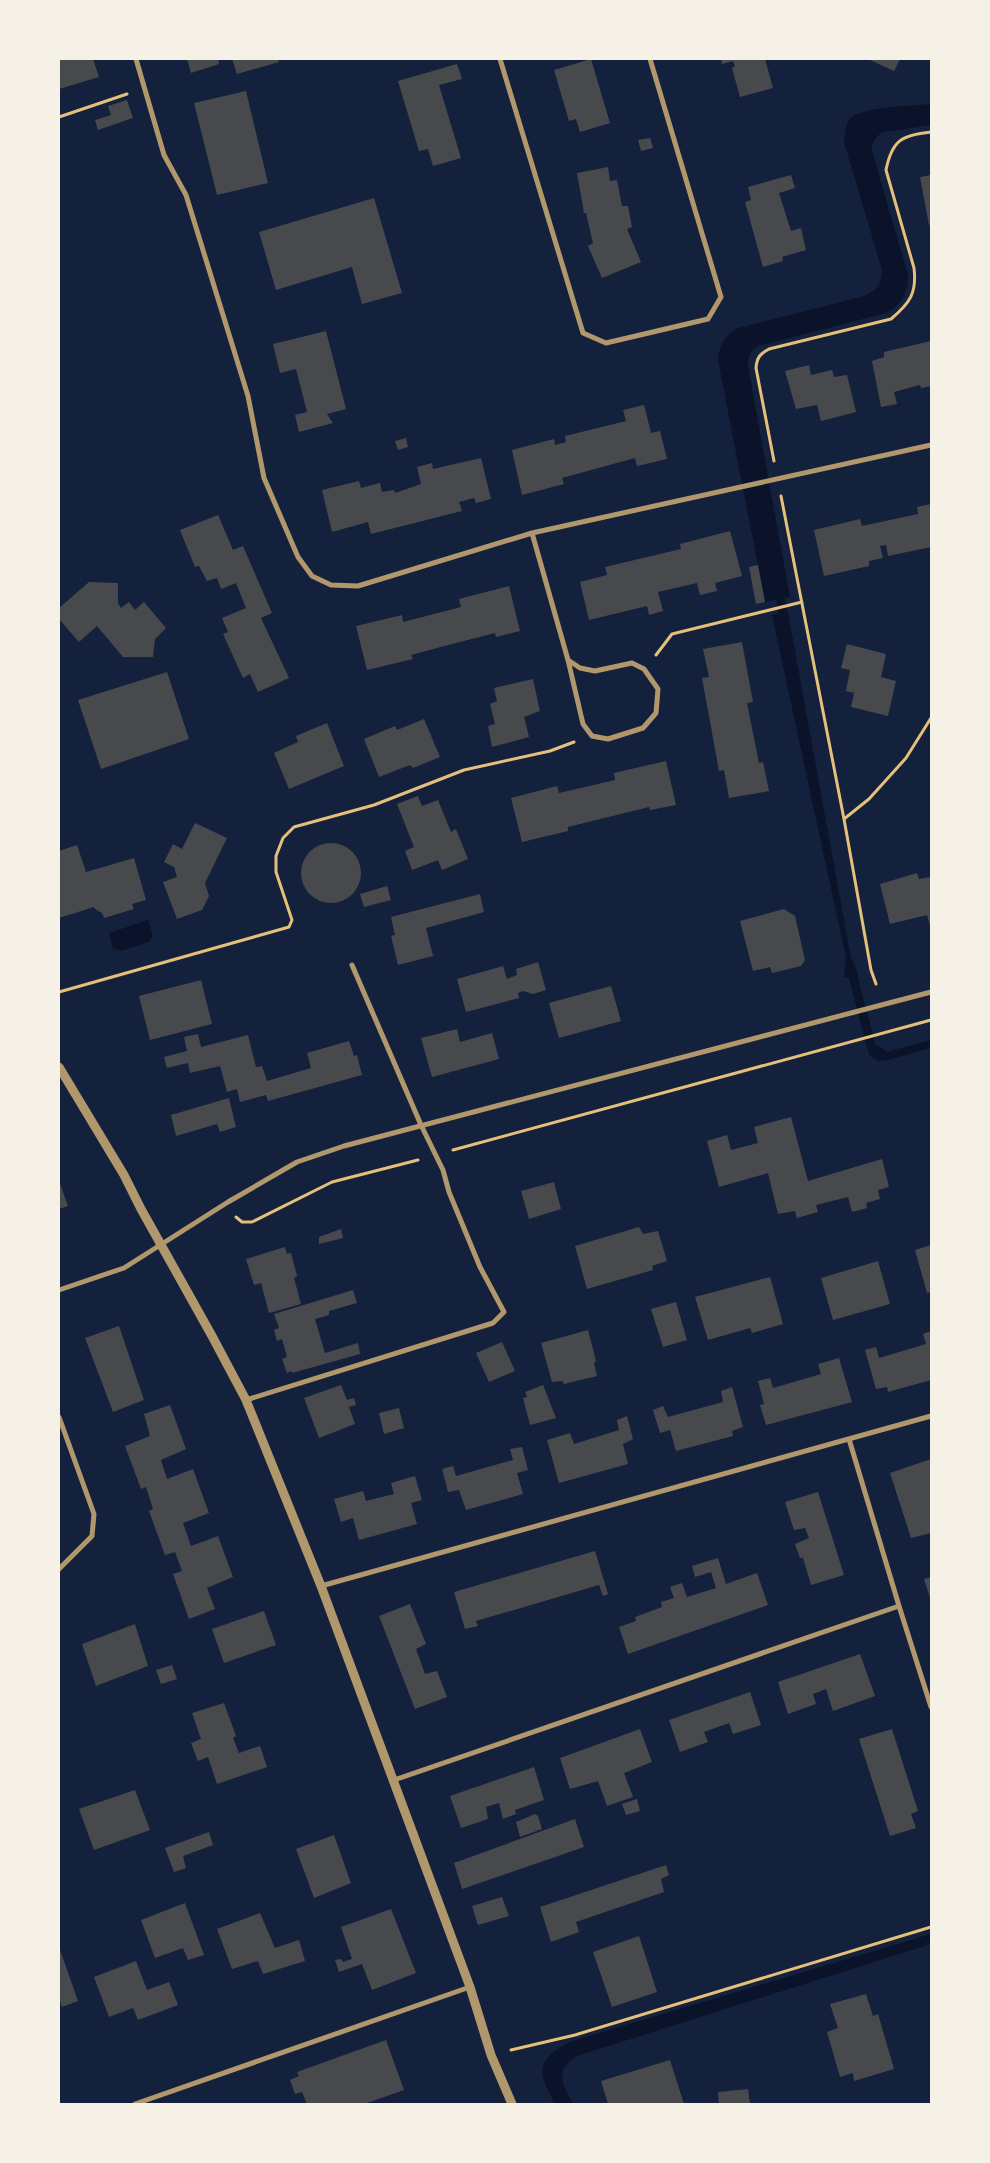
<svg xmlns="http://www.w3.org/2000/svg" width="990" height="2163" viewBox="0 0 990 2163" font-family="'Alegreya Sans',sans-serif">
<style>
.water{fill:#0b132b}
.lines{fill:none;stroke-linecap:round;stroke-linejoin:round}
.stream{stroke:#0b132b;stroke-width:9}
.building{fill:#48494c}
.path{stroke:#e5c07b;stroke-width:3}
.minor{stroke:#b1986c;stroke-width:5}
.tertiary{stroke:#b1986c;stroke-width:9}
</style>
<rect width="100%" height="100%" fill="#14213d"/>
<!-- water -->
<path class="water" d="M931,104V125L884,132C875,136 872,142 872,151L908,275C908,292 902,305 886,313L758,346C750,351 748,357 748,366L790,597L765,602L718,360C719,346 724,337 735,329L864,296C878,290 881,284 882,270L844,142C845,135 845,125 850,119C861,106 914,106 931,104Z
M788,612L851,958L858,974L844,978L846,958L772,615Z
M148,920L153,936L149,942L121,951L113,948L109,933Z
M931,1040V1048L887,1060L878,1061L868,1055L878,1045L887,1052Z
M931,1934V1944L577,2056C554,2070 562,2084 573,2104H555C538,2072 534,2062 569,2042Z"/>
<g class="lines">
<!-- stream -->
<path class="stream" d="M778,587L785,623
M850,965L872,1049L883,1056"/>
</g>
<!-- building -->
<path class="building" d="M59,59H93L99,77L59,89Z
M187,59H218L219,64L191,73Z
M232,59H278L279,62L237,74Z
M591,59L610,123L580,132L576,119L569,121L554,70Z
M721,59H765L773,88L740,97L732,68L735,66L733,61L722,64Z
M868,59H900L894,71Z
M457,64L462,79L439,85L461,158L433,166L428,149L419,151L398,81Z
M246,91L268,183L217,195L194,103Z
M127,100L133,118L98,130L95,120L111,115L108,106Z
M650,138L653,148L641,151L638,140Z
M608,167L610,181L617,180L622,206H628L632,227L627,229L641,262L602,278L588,246L593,243L586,213H584L577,173Z
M791,175L795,188L779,193L791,231L801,228L806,250L782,257L783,261L763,267L745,202L751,200L748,187Z
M931,175V224L929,225L920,177Z
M374,198L402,293L362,304L352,267L276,290L259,232Z
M326,331L346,409L327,414L333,423L299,432L295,415L307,412L296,369L280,373L273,344Z
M931,341V386L921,388L920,385L894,392L897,404L881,407L872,361L884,357V352Z
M809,365L811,375L832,370L834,377L847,375L856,412L821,421L817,405L796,409L785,371Z
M644,405L651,433L660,431L667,459L637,466L635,458L562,478L564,484L522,495L512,450L554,439L555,445L566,442L565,436L626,421L623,410Z
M406,438L408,447L398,450L395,441Z
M481,458L491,499L476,503L474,498L459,502L462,511L371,534L368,522L332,532L322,490L359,481L361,488L380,483L382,492L394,490L395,493L421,484L417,467L432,463L433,469Z
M931,504V547L888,556L886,545L880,546L883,558L869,561V566L824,576L814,530L860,519L862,526L918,514L917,507Z
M218,515L233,550L243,546L272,613L261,618L289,678L258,692L250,674L243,678L223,634L228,632L222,618L246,608L236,583L221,589L217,578L207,581L199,566L195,567L180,530Z
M730,531L742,576L715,583L717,591L700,595L697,583L658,592L663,611L649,615L647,606L589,620L580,582L607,575L605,567L681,549L680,544Z
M758,565L765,602L756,604L749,567Z
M89,582L118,583V603L121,608L129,602L135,610L144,602L166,628L155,639L153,657H123L97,626L79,642L59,619V608Z
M509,586L520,631L496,637L495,633L452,644L411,655L413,659L367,670L356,626L402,615L403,622L461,607L459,599Z
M742,642L753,702L747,703L759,763L763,762L769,791L729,798L724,770L719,771L702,678L709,677L703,649Z
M847,644L886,654L881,677L896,681L888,716L851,707L854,693L846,691L850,670L841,668Z
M167,672L189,739L101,769L78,700Z
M533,679L540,711L524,717L529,737L492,747L488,726L495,724L490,704L497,701L494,688Z
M424,719L440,757L413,768L410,765L379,777L364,739L395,726L397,730Z
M327,723L344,766L289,789L274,753L298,742L296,736Z
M666,761L676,805L650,810L649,807L580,824L568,827V831L522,842L511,798L557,786L559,793L615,780L614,773Z
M418,796L422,806L438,800L451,832L456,829L468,859L442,870L438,860L412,870L405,851L414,847L397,804Z
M195,823L227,838L205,883L209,896L202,910L177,919L163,882L177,877L174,867L164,862L173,844L182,849Z
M301 873a30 30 0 1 1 60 0a30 30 0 1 1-60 0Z
M77,845L86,872L134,858L146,900L132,904L134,909L104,918L102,913L95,909L94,907L59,918V851Z
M917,873L919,879L931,877V929L927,915L890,924L880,884Z
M387,886L391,900L364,907L360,894Z
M480,894L484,912L426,928L433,956L398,965L391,936L395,935L391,917Z
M784,909L795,916L805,960L801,966L772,973L770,967L753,971L740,921Z
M538,962L546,990L533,994L523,991L518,993L519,998L466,1012L457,979L503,966L507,979L517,975L516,969Z
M201,980L212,1024L150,1040L139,996Z
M611,986L621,1021L559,1038L549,1003Z
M457,1029L460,1042L492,1033L499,1059L432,1077L421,1038Z
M198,1034L201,1047L248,1035L256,1067L262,1066L267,1081L311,1068L307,1053L349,1041L354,1056L357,1055L362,1075L268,1101L266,1095L240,1102L237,1089L227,1092L220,1066L190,1073L188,1063L167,1068L164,1057L187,1051L184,1037Z
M229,1098L236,1127L220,1132L217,1124L176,1136L171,1115Z
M791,1117L808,1181L882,1159L889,1187L878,1190L880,1199L866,1203L867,1208L852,1212L848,1197L816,1205L818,1212L797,1218L795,1211L778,1214L768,1173L719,1187L707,1141L727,1135L731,1150L758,1143L754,1127Z
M59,1181L68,1206L59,1209Z
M554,1182L561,1209L529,1219L521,1191Z
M639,1227L643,1234L658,1231L667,1261L652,1266L653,1270L587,1289L575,1246Z
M341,1229L343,1238L319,1244V1237Z
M931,1245V1292L927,1293L915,1250Z
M285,1247L287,1254L291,1253L297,1276L294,1278L301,1304L269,1313L261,1283L254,1285L246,1259Z
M878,1261L890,1304L833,1320L821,1278Z
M770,1277L783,1324L752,1333L750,1328L708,1340L695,1297Z
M353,1290L357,1303L329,1311V1315L315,1319L325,1353L358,1343L360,1354L292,1373V1371L287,1373L282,1359L287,1357L282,1339L277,1341L274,1330L279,1328L274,1314Z
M676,1302L687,1340L663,1347L651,1309Z
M119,1326L144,1400L113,1412L85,1338Z
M588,1330L596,1361L594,1363L597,1376L564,1384L562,1381L552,1382L541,1343Z
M931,1331V1380L888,1392L887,1387L876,1389L865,1350L876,1347L879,1358L926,1344L923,1334Z
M502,1342L515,1371L489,1382L476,1353Z
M839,1358L852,1402L766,1425L760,1405L764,1404L758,1381L770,1378L773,1388L821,1374L818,1364Z
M341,1385L347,1400L354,1398L356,1405L349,1407L355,1424L319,1438L304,1398Z
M543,1385L556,1418L530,1425L523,1398L527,1397L525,1392Z
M732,1387L743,1427L732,1431L733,1436L676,1451L670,1430L660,1433L653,1410L663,1406L668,1417L723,1402L721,1391Z
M170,1405L186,1449L161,1460L167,1479L193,1469L209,1513L183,1523L191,1546L218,1536L233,1577L207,1588L215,1609L189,1619L173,1574L182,1571L175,1552L165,1555L149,1511L153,1509L146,1487L141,1489L125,1446L150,1436L144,1414Z
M399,1408L404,1428L384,1434L379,1413Z
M627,1416L633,1439L623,1444L628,1464L559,1483L547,1440L570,1433L574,1444L619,1430L617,1420Z
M522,1447L528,1470L517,1473L523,1494L466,1510L459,1490L448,1492L442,1469L453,1466L456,1476L513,1460L510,1449Z
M931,1459V1533L911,1538L890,1473Z
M415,1476L422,1500L411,1503L417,1524L359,1540L353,1518L341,1522L334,1499L363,1491L366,1501L394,1494L391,1483Z
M818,1492L844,1575L811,1585L803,1558H800L795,1544L809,1538L805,1528L794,1530L785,1502Z
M595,1551L608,1594L603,1596L599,1585L476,1621L478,1626L465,1629L454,1592Z
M718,1558L726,1584L757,1573L768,1605L628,1654L619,1627L636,1621L635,1617L662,1607L661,1602L674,1598L670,1587L682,1583L687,1597L716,1588L711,1572L695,1577L692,1566Z
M931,1577V1601L924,1579Z
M410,1604L426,1644L416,1649L425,1674L437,1671L447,1697L415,1709L379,1616Z
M264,1611L276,1645L224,1663L212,1629Z
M135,1624L148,1666L96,1686L82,1644Z
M860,1654L875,1696L833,1711L826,1689L813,1694L816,1704L788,1714L778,1682Z
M172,1665L177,1679L161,1684L156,1670Z
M750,1692L761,1725L733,1734L729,1723L704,1732L708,1742L680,1752L669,1720Z
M224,1703L236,1736L233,1738L239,1753L260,1746L267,1767L217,1784L208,1757L198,1761L191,1743L201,1739L192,1713Z
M640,1729L652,1762L624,1773L633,1797L607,1806L598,1781L570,1789L560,1758Z
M892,1729L918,1811L911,1814L916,1828L890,1836L859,1739Z
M534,1767L544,1800L515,1810L516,1814L503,1819L499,1803L486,1807L488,1819L461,1828L450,1796Z
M135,1790L150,1830L94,1850L79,1809Z
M637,1799L640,1811L626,1815L622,1804Z
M535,1814L538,1816L542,1829L520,1837L516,1822Z
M575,1819L584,1847L462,1889L454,1863Z
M209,1832L213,1845L183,1856L186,1868L174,1872L165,1848Z
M334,1835L351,1883L314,1898L296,1849Z
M666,1865L669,1875L661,1879L664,1892L576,1922L579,1932L551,1942L540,1907Z
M502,1897L509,1916L478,1925L472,1906Z
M185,1903L204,1955L188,1960L183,1948L155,1958L141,1920Z
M391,1909L416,1973L372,1990L362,1964L339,1972L335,1960L341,1959L343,1962L352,1959L341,1927Z
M260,1913L275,1948L299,1940L305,1961L263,1974L258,1961L232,1969L217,1929Z
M639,1936L657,1992L612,2007L593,1952Z
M59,1947L78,2001L62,2007L59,1998Z
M136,1961L147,1990L169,1982L178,2005L138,2020L133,2008L109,2017L94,1977Z
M866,1994L873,2016L878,2014L894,2069L854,2081L853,2073L840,2077L827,2032L838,2028L830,2004Z
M386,2040L404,2090L364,2104H307L302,2092L295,2094L290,2080L299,2076L297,2072Z
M670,2060L684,2104H608L601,2081Z
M748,2089L750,2104H719L718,2092Z"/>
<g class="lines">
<!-- path -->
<path class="path" d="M59,117L127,94
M774,461L756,368C757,357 760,354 769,349L891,319C910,303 917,293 914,268L886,170C892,140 902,135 931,132
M781,496L844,819L871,970L876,984
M656,655L672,634L802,602
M844,819L869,799L906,758L931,718
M59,992L289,927L292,920L276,872V856L283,838L294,827L374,805L464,770L550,751L574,742
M453,1150L931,1020
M236,1217L242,1222H252L332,1182L418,1160
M511,2050L575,2035L931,1927"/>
<!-- minor -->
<path class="minor" d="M136,59L164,155L186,195L248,396L264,478L298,557L312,576L331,585L358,586L532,533L931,445
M500,59L583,333L606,343L708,319L721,297L650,59
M532,533L568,660L583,724L592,736L608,739L643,728L656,713L658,689L644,669L632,663L595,671L580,668L568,660
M59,1290L124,1268L228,1202L297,1162L344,1146L931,992
M246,1400L493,1323L504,1312L480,1267L449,1192L443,1170L421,1125L352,965
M59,1417L94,1514L92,1536L59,1569
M849,1439L899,1606
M321,1586L931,1416
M394,1780L899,1606L931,1707
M135,2104L470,1987"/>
<!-- tertiary -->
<path class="tertiary" d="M59,1067L124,1175L141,1209L212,1336L246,1400L321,1586L470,1987L491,2055L512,2104"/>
</g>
<!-- border -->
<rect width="990" height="2163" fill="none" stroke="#f6f1e7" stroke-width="120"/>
</svg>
